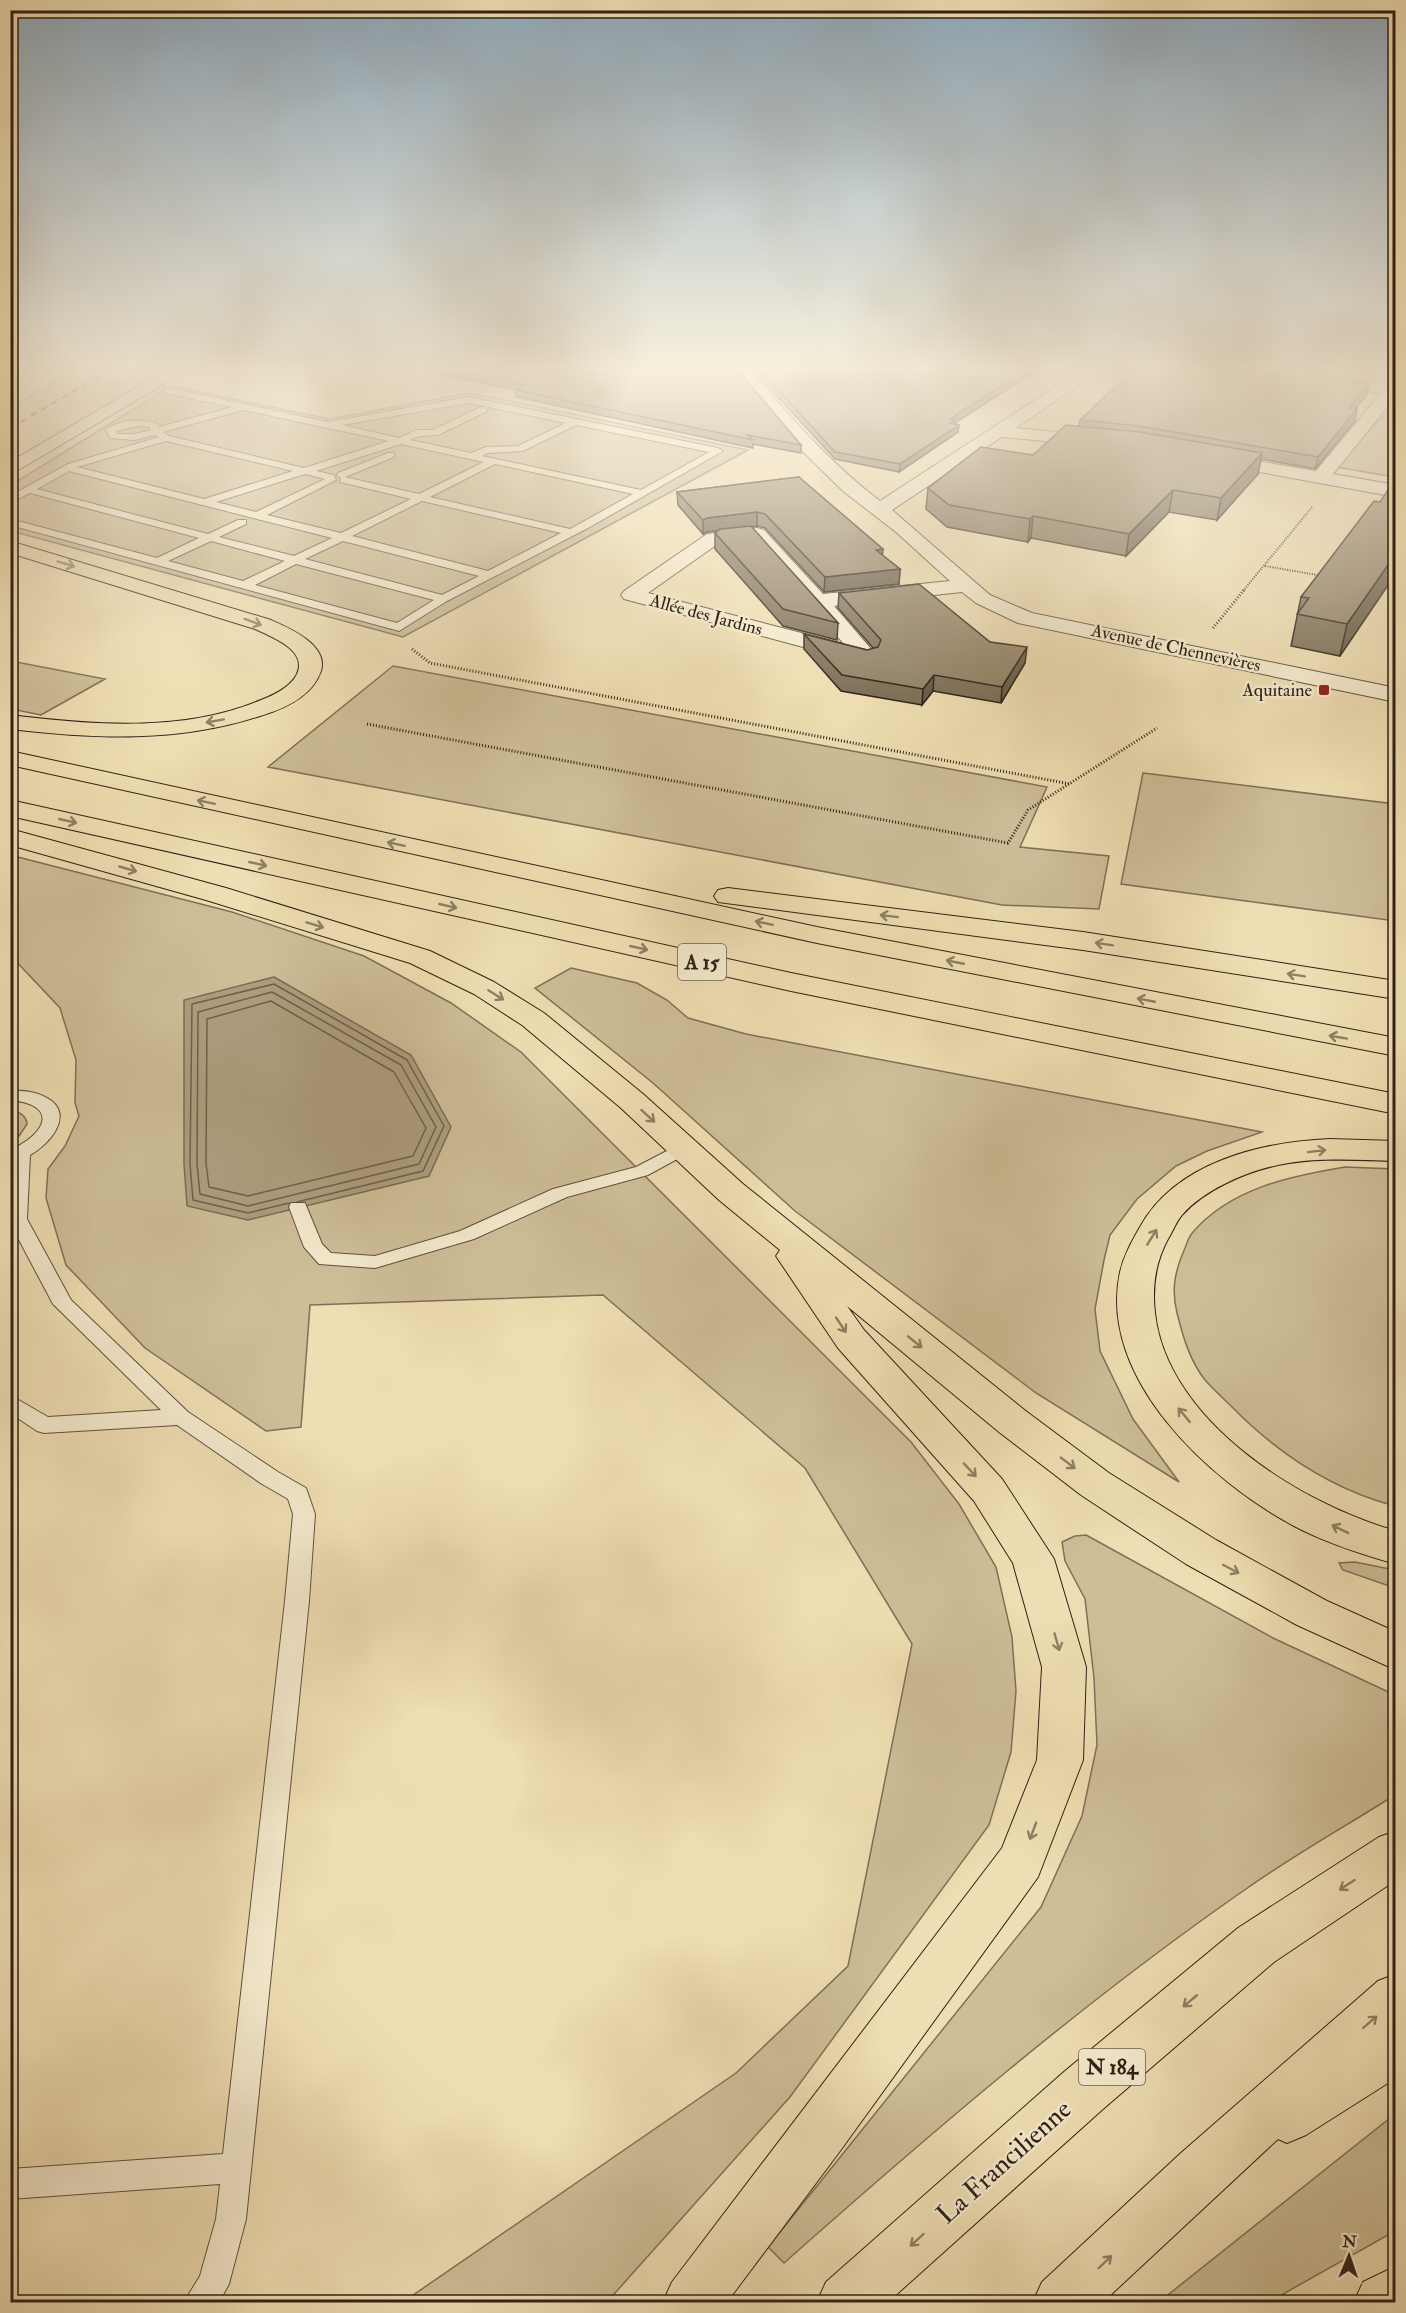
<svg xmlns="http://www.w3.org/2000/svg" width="1406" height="2313" viewBox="0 0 1406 2313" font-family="'IM FELL Double Pica',serif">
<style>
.green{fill:#cebe98;stroke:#7e7058;stroke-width:1.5}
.water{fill:#ad9e7e;stroke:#7a6c55;stroke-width:1.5}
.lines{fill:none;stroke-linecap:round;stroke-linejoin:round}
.shore{stroke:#6e604a;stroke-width:1.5}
.service-casing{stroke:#5e503e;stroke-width:2}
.minor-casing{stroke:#5e503e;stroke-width:2}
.secondary-casing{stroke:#2e2117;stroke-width:2}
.trunk-casing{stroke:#2e2117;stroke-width:2}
.motorway-casing{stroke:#2e2117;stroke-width:2}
.path-far1{stroke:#2e2117;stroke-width:2;stroke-dasharray:1 1.5;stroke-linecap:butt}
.path{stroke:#2e2117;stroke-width:3;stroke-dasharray:1 2;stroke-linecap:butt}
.service{fill:#f5eace;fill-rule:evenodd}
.minor{fill:#f5eace;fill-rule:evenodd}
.secondary{fill:#f5eace;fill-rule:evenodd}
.trunk{fill:#efdeb3;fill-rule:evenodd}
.motorway{fill:#efdeb3;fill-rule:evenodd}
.rail{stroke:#2e2117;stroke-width:2;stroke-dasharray:6 6;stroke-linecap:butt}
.wall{fill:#7e7159;stroke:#2e2117;stroke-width:1.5}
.shaded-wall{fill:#665c49;stroke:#2e2117;stroke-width:1.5}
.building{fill:#928368;stroke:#2e2117;stroke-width:1.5}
.oneway{stroke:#8e8065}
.poi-dot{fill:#8f2418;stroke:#f5eace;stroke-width:2}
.labels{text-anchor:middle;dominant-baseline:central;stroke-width:5;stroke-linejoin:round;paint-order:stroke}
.far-street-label{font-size:18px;fill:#2e2117;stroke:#f5eace}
.far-poi-label{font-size:18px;fill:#2e2117;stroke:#f5eace;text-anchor:end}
.shield{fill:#f5eace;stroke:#6a5d4e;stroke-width:1.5}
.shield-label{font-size:21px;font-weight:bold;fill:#2e2117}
.near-street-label{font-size:27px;fill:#2e2117;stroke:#f5eace}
</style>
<rect width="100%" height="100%" fill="#efdeb3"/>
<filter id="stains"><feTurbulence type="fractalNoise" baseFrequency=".00333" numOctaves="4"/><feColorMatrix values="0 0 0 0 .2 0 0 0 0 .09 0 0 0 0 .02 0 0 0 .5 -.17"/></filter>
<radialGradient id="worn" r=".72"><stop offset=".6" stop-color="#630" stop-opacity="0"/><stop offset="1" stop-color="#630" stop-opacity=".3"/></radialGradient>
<!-- green -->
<path class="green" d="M1286,372H1395V388Z
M171,386L329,419L470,393L748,450L403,637L11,531V485Z
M1395,406V477L1330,466Z
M10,661H11L105,679L41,715L11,709Z
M393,666L1047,787L1020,847L1109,856L1099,909L1002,905L268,767Z
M1143,773L1395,804V921L1121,884Z
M10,855L232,912L364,956L451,1003L521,1052L911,1442L959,1504L996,1567L1012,1637L1016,1691L1011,1752L989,1825L790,2097L607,2302H403L736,2073L848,1966L912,1644L805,1468L603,1295L310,1305L301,1427L266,1431L145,1348L66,1265L46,1198L48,1169L65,1146L79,1116L75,1103L76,1060L60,1008L11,956Z
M571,968L637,983L667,1000L688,1018L746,1034L1262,1132L1207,1151L1176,1166L1137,1199L1110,1235L1104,1260L1095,1309L1100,1351L1133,1419L1179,1482L1036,1393L795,1211L653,1083L535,988Z
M11,1110C19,1112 26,1115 27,1124L19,1136L11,1142Z
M1345,1167L1395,1169V1506C1331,1489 1277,1453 1231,1406C1223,1398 1213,1389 1205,1380C1190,1361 1183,1337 1177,1313C1171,1289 1175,1271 1185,1248C1187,1243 1189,1236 1193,1232C1231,1188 1291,1176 1345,1167Z
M1086,1535L1273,1638L1395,1695V1795C1346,1826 1294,1855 1246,1889C1083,2002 932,2132 784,2263L768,2247L1041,1907L1082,1816L1097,1745L1094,1678L1085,1599L1065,1561L1062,1542L1075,1536Z
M1355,1562L1395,1570V1588L1343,1570L1339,1563Z
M1395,2114V2231L1269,2302H1159Z"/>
<!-- water -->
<path class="water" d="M274,977L411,1055L451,1127L429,1176L248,1220L187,1206L184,1164V1000Z"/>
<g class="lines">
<!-- shore -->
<path class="shore" d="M272,992L401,1065L436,1127L419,1164L248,1206L200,1194L197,1164L198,1012Z
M271,1001L394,1072L426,1128L413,1156L248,1196L209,1187L206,1163L207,1019Z
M289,1203L248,1213L193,1200L190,1164L192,1004L274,984L407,1060L444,1126L423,1171L297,1202"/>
<defs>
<path id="service" d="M397,372H414L397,376Z
M168,388L328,422L469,397L718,448L723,451L588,528L447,601L399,631L10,525V519L157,558L199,538L30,493L10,503V496L68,464L159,437L155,435L135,440L110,438L106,430C120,419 139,419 156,423L159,427L232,407L165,393V389ZM469,403L566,423L518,446L486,447L471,453L410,440L419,436L438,435L487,411V407H481L433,430H417L399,438L342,425ZM243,410L389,441L304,468L169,436L163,432ZM576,425L709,452L641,490L482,456L488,453L523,451ZM139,426L149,427L151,430L135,434H117L116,431ZM166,441L293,471L204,499L77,467ZM401,444L484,462L419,494L345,477L394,457V453H388L338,473L337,475L341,478L340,482L411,499L341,533L267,515L336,480L334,475L316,471ZM495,464L633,494L570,529L430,497ZM69,471L332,538L294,556L219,537L246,524V520H238L208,534L37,489ZM305,474L325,479L256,512L216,502ZM422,501L561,533L488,571L352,536ZM211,541L285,561L243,581L168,561ZM343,541L479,576L442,595L305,559ZM296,564L434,600L397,623L255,585Z
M10,1090C23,1091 36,1091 47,1098C76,1114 49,1145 30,1155L27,1219L71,1300L188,1412L278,1472L306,1488L315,1514L309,1601L246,2219L229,2284L219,2302H184L200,2276L216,2219L220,2184L10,2199V2169L223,2154L285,1601L293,1514L288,1499L262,1484L177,1425L44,1433L37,1431L10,1413V1395L48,1417L161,1410L53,1304L10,1223V1150C45,1135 61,1105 10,1100Z
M684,1142L690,1144L693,1148L690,1152L648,1175L567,1197L474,1239L375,1268L319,1264L304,1247L289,1207L291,1203H305L322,1244L331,1253L375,1256L460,1231L553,1189L636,1167Z"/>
<path id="minor" d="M51,372H72L10,407V395Z
M735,372H752C792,419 831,464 880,501L1078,372H1098L1016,428L1097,436L1103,437L1106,441L1103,445L1097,446L1002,437L892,510L990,595L1032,613L1396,688V702L1018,623L976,603L962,592L834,606L878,657L875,662L867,664L624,599L621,595L624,591L707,534L757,528L764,530L823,594L950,581L896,532L843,491L792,441ZM752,540L844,644L648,593L719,543Z
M1261,372H1305L1396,386V396L1333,474L1396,485V497L1210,463L1207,459L1210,455L1216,454L1316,471L1381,393L1269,377Z"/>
<path id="secondary" d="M163,372H184L10,475V462Z"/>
<path id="trunk" d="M1396,1831V1880L1274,1962L1103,2109L888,2302H817L826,2282L1065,2071L1238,1928L1379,1837Z
M1396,2266V2302H1354L1363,2282Z"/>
<path id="motorway" d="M10,541L271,620C289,628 329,645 321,671C312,697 284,709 260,716C178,743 95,739 10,729V715C92,725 183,733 261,700C274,695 291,687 297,674C308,650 272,637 255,629L10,553Z
M10,751L817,927L1396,1038V1056L817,943L10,765Z
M10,800L791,973L1396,1094V1114L791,991L10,816Z
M10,829L226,888L430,951L494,982L544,1013L643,1094L743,1184L1027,1412L1109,1473L1216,1540L1327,1601L1396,1632V1670L1297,1625L1186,1564L1081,1495L999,1432L847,1306L864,1330L1002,1479L1054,1559L1086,1667L1083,1760L1038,1877L840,2151L727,2302H663L672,2282L1002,1848L1037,1760L1042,1667L1013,1563L974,1501L838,1348L776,1256L780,1250L719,1200L621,1108L522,1025L474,994L410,963L206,900L10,845Z
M728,888L1083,932L1396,981V999L1083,950L718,902L714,896L718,890Z
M1330,1139L1396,1141V1161C1357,1160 1316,1157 1278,1165C1245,1172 1204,1190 1182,1215C1176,1222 1173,1231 1168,1239C1155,1263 1152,1287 1155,1313C1167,1421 1300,1504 1396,1531V1564C1361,1554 1326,1543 1294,1526C1210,1481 1097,1378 1120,1272C1124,1255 1132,1241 1140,1227C1176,1162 1261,1142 1330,1139Z
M1396,1974V2078L1306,2135L1287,2143L1278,2139L1103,2302H1033L1042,2282L1181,2153L1378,1981Z"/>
</defs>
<!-- service casing -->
<use href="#service" class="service-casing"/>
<!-- minor casing -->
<use href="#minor" class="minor-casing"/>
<!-- secondary casing -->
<use href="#secondary" class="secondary-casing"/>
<!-- trunk casing -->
<use href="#trunk" class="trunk-casing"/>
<!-- motorway casing -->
<use href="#motorway" class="motorway-casing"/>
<!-- path-far1 -->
<path class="path-far1" d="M1265,566L1323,576
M1243,591L1313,506"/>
<!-- path -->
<path class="path" d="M1213,628L1244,590
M412,649L430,663L1070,784
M367,724L1008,843L1028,810L1157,728"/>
<!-- service -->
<use href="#service" class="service"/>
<!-- minor -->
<use href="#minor" class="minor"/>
<!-- secondary -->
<use href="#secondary" class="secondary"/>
<!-- trunk -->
<use href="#trunk" class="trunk"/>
<!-- motorway -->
<use href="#motorway" class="motorway"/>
<!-- rail -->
<path class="rail" d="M10,428L107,372"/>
</g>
<!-- wall -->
<path class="wall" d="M429,372H739L801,445V453L753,444V448L516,397V390Z
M755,372H1034L956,422L955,424L959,425L958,432L899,472L835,459Z
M1367,394L1355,409H1357L1355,421L1315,469L1261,459L1258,474L1217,520L1169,512L1126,556L1031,538L1028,542L947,527L926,509L928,488L1033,455L1079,426L1080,420Z
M799,477L883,556L900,569L899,584L824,592L765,528L757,526L750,527L838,623L837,640L783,626L715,549V533L718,530L707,532L703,534L678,505L677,492Z
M1380,502L1340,656L1291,646L1301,597Z
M839,593L990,642L1025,663L1001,703L933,691L922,705L841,691L804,649V634L867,650L874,649L838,608Z"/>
<!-- shaded-wall -->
<path class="shaded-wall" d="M1023,372H1034L956,422L955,423L954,427L959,425L958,432L899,472L900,464L957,414Z
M1369,383L1367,394L1346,420L1349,408Z
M1357,409L1355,421L1315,469L1318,457Z
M1262,453L1258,474L1217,520L1221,498Z
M1173,490L1169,512L1126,556L1129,534Z
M757,512V526L707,532L703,534V520L707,518Z
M1033,516L1031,538L1028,542L1030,519Z
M883,549L882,563L876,550Z
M1395,555V575L1340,656L1347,624Z
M900,569L899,584L824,592L825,577Z
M1027,647L1025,663L1001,703L1002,687Z
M934,675L933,691L922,705L923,689Z"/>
<!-- building -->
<path class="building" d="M465,372H739L801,445L747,435L753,440L516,390L527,385Z
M762,372H1023L957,414L951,419L955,420L950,423L959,425L900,464L835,452Z
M1131,372H1300L1369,383L1349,408L1357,409L1318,457L1139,426L1080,420Z
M1066,425L1140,432L1262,453L1221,498L1173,490L1129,534L1033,516L1030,519L949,505L928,488L981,447L1033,455Z
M799,477L883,549L876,550L900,569L825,577L765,514L757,512L707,518L703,520L677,492Z
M1388,490L1395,492V555L1347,624L1297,614L1309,598L1301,597L1374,501L1380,502Z
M751,526L838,623L783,609L715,533L720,529Z
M919,584L990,642L1027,647L1002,687L934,675L923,689L842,675L804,634L867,650L878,647L881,640L839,593Z"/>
<!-- one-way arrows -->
<defs><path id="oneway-shaft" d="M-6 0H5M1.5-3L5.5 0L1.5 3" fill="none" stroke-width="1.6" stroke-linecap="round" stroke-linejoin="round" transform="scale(1.5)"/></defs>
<g class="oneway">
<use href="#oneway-shaft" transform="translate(66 564) rotate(17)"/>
<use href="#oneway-shaft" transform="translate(253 622) rotate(20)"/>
<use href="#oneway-shaft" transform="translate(215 721) rotate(170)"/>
<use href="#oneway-shaft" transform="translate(206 802) rotate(-168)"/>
<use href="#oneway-shaft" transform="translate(68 821) rotate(13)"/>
<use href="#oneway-shaft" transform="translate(396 844) rotate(-168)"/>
<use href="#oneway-shaft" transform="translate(258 864) rotate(13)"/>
<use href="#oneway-shaft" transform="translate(128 869) rotate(16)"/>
<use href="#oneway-shaft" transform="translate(448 906) rotate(13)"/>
<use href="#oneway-shaft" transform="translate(889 916) rotate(-173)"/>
<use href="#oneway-shaft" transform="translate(764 923) rotate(-168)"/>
<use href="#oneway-shaft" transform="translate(315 925) rotate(17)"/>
<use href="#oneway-shaft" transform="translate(1104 944) rotate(-171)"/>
<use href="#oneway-shaft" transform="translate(639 948) rotate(13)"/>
<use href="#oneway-shaft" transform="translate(955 962) rotate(-169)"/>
<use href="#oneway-shaft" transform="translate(1296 975) rotate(-171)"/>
<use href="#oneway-shaft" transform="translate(496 995) rotate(32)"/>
<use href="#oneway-shaft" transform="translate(1146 1000) rotate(-169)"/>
<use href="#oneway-shaft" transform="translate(1338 1037) rotate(-170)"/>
<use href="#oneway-shaft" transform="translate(648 1116) rotate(42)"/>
<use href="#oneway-shaft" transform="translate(1317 1151) rotate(-7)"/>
<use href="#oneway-shaft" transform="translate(1152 1237) rotate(-58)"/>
<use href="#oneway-shaft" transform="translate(841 1325) rotate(56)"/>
<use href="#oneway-shaft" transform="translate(915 1342) rotate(39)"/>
<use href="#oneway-shaft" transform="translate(1184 1415) rotate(-130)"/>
<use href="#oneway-shaft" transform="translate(1068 1463) rotate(37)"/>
<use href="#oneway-shaft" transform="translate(970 1470) rotate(47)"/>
<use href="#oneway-shaft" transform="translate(1340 1529) rotate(-154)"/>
<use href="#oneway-shaft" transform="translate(1231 1569) rotate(28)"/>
<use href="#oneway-shaft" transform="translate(1057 1642) rotate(74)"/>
<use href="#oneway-shaft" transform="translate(1033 1831) rotate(111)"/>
<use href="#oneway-shaft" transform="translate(1347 1885) rotate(147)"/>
<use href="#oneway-shaft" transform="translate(1190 2001) rotate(140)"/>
<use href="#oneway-shaft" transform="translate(1370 2022) rotate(-41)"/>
<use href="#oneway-shaft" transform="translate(917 2240) rotate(138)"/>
<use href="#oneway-shaft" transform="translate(1105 2262) rotate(-44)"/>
</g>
<!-- sky -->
<linearGradient id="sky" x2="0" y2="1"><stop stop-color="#90abbe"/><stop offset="0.53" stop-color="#f8f0dd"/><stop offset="1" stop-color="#f8f0dd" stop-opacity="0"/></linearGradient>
<rect width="1406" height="696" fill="url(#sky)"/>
<!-- markers -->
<rect class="poi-dot" x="1318" y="684" width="12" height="12" rx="3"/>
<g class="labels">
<!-- far-street labels -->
<g class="far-street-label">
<text transform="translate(706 615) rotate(15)">Allée des Jardins</text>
<text transform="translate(1176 648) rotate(12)">Avenue de Chennevières</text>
</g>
<!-- far-poi labels -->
<g class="far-poi-label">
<text x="1312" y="690">Aquitaine</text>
</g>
<!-- shield labels -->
<g class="shield">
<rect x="678" y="944" width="48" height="36" rx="4.5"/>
<rect x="1079" y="2049" width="66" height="36" rx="4.5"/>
</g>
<g class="shield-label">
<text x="702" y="962">A 15</text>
<text x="1112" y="2067">N 184</text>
</g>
<!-- near-street labels -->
<g class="near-street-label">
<text transform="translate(1004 2162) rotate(-42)">La Francilienne</text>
</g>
</g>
<!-- margin -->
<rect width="1406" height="2313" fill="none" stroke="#efdeb3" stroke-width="36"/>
<rect x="12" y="12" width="1382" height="2289" fill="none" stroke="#2e2117" stroke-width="3"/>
<rect x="18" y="18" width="1370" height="2277" fill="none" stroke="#2e2117" stroke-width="1.5"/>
<!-- north arrow -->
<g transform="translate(1349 2256) rotate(2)" stroke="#f5eace" stroke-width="4.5" paint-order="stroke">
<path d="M0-4.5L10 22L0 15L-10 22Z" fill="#2e2117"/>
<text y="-9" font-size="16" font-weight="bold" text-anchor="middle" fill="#2e2117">N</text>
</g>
<rect width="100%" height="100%" filter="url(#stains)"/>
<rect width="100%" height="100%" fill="url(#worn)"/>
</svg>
